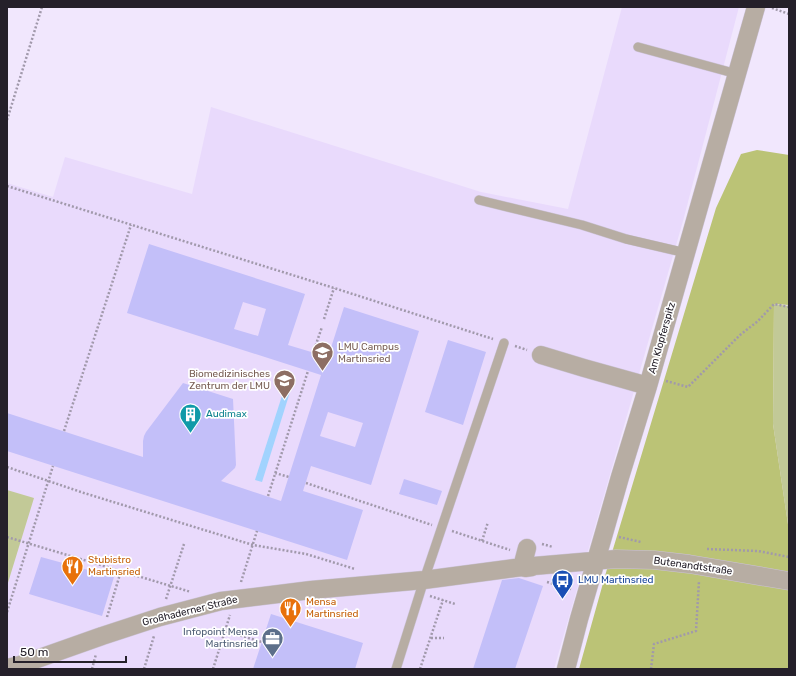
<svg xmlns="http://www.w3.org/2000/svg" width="796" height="676" viewBox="0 0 796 676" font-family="Rubik,sans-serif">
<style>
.built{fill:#e9dafc}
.green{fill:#c2c997}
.forest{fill:#bbc376}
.water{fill:#a1d3fe}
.building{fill:#c3bff9;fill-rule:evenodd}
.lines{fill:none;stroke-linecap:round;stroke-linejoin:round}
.lane-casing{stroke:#ccc3d7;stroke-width:10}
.street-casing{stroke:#ccc3d7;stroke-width:19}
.path{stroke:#a199ab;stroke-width:2.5;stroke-dasharray:2 2;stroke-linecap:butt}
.lane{stroke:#b7ada3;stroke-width:9}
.street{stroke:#b7ada3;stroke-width:18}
.labels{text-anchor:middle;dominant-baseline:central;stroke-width:3.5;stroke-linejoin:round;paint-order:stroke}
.street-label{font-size:10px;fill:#25202a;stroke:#fff}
.education-label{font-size:10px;fill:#785e54;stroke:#fff;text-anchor:start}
.culture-label{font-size:10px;fill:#0d838f;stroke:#fff;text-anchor:start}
.food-label{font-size:10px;fill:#c56008;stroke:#fff;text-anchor:start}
.transit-label{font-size:10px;fill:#164399;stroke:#fff;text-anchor:start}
.service-label{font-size:10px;fill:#4e5e75;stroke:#fff;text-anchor:end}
</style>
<rect width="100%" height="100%" fill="#f1e7fd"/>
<!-- built -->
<path class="built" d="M622,7H739L683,221L554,669H7V183L53,197L65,157L192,194L211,107L481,192L568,209Z"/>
<!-- green -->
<path class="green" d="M774,304L789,306V531L773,424Z
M7,490L34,498L7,586Z"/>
<!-- forest -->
<path class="forest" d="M757,150L789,155V305L774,304L773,424L789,531V669H579L607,569L716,208L741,154Z"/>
<!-- water -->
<path class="water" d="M288,377L294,379L262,482L255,480Z"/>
<!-- building -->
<path class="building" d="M149,244L305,294L288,345L328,357L344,307L419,331L371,485L311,466L303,491L363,510L347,560L7,451V413L143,457V441L144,436L146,432L183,383L233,399L236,465L235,468L221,481L281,501L321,375L127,313ZM243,302L266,309L258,336L234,329ZM328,412L363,423L355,447L320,436Z
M448,340L486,352L463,425L425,412Z
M404,479L442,491L437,505L399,494Z
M41,557L114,577L102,616L29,594Z
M519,578L543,586L515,669H473L502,580Z
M271,614L363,643L355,669H253Z"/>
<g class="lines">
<defs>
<path id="lane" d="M638,47L737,74
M479,200L582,225L626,239L686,253
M396,669L424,580L504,343"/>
<path id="street" d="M541,355L584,368L648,386
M527,548L522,567L525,568L532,567
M7,668L20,665L102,636L160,617L221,601L311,590L424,580L522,567L616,559L654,560L689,564L789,581
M566,669L579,619L604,533L620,477L648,386L756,7"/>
</defs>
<!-- lane casing -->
<use href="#lane" class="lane-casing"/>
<!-- street casing -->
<use href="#street" class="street-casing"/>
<!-- path -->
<path class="path" d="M772,8L789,14
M7,120L42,7
M7,186L334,288L493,339
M324,319L334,288
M515,346L527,350
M313,353L322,327
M666,381L688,387L740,335L758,321L774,304L789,307
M64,431L131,225
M7,467L84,493L253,545L306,554L355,569
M275,473L289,477
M306,483L432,525
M268,496L308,371
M452,531L510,550
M7,537L191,592
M619,537L641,542
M482,541L488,522
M542,544L553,547
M707,549L758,551L789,557
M241,582L257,531
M547,582L571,589
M430,596L455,604
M166,599L184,544
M7,612L53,466
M107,617L121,571
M225,631L262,642
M431,638H444
M92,669L96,654
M144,669L154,636
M213,669L230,615
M420,669L443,600
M651,669L654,644L696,631L699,581"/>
<!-- lane -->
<use href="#lane" class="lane"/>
<!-- street -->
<use href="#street" class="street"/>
</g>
<!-- icons -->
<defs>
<symbol id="university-pin" viewBox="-11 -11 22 30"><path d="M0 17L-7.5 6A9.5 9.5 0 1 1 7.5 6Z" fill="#8d6e63" stroke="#fff"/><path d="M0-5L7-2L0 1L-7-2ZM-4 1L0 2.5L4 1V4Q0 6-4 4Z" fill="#fff"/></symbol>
<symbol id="building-pin" viewBox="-11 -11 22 30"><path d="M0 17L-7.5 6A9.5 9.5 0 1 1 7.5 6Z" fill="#0f9aa8" stroke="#fff"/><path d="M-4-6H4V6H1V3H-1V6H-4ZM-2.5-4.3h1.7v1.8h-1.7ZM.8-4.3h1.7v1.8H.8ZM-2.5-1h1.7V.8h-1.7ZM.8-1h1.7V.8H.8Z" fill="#fff"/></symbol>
<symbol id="restaurant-pin" viewBox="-11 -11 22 30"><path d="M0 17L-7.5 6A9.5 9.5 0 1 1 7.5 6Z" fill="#e8710a" stroke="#fff"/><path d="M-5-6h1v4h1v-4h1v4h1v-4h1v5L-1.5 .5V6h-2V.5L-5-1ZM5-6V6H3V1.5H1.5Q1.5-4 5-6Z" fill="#fff"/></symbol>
<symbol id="bus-pin" viewBox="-11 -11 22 30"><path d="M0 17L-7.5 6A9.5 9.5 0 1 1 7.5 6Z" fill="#1a4fb4" stroke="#fff"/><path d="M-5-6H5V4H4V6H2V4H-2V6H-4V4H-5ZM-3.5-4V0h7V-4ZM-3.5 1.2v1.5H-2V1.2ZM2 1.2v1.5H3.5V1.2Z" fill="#fff"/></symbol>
<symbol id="office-pin" viewBox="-11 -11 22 30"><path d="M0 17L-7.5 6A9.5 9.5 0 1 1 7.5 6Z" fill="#5c6f8a" stroke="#fff"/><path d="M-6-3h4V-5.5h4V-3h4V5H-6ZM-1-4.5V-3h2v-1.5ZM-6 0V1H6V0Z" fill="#fff"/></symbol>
</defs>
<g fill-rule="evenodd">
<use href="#university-pin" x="310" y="340" width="25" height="34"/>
<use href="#university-pin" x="272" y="368" width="25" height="34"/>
<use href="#building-pin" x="178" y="402" width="25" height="34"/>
<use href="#restaurant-pin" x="60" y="554" width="25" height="34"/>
<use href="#bus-pin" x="550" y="568" width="25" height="34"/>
<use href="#restaurant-pin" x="278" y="596" width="25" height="34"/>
<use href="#office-pin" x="260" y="626" width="25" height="34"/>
</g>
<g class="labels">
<!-- street labels -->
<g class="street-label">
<text transform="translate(662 338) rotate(-74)">Am Klopferspitz</text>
<text transform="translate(693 566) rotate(8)">Butenandtstraße</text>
<text transform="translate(190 611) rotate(-14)">Großhaderner Straße</text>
</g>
<!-- education labels -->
<g class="education-label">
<text x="338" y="347">LMU Campus<tspan x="338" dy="12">Martinsried</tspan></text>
<text x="270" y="374" text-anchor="end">Biomedizinisches<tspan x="270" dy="12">Zentrum der LMU</tspan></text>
</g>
<!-- culture labels -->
<g class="culture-label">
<text x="206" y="414">Audimax</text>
</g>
<!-- food labels -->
<g class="food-label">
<text x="88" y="560">Stubistro<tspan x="88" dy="12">Martinsried</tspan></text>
<text x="306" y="602">Mensa<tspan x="306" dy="12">Martinsried</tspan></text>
</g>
<!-- transit labels -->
<g class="transit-label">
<text x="578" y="580">LMU Martinsried</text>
</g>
<!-- service labels -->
<g class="service-label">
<text x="258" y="632">Infopoint Mensa<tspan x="258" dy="12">Martinsried</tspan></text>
</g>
</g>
<!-- border -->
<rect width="796" height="676" fill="none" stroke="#25202a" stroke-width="16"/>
<!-- scale -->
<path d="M14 656v6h112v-6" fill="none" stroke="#25202a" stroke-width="2"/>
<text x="20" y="656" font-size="12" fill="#25202a" stroke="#ffffff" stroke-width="3" paint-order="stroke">50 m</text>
</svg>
